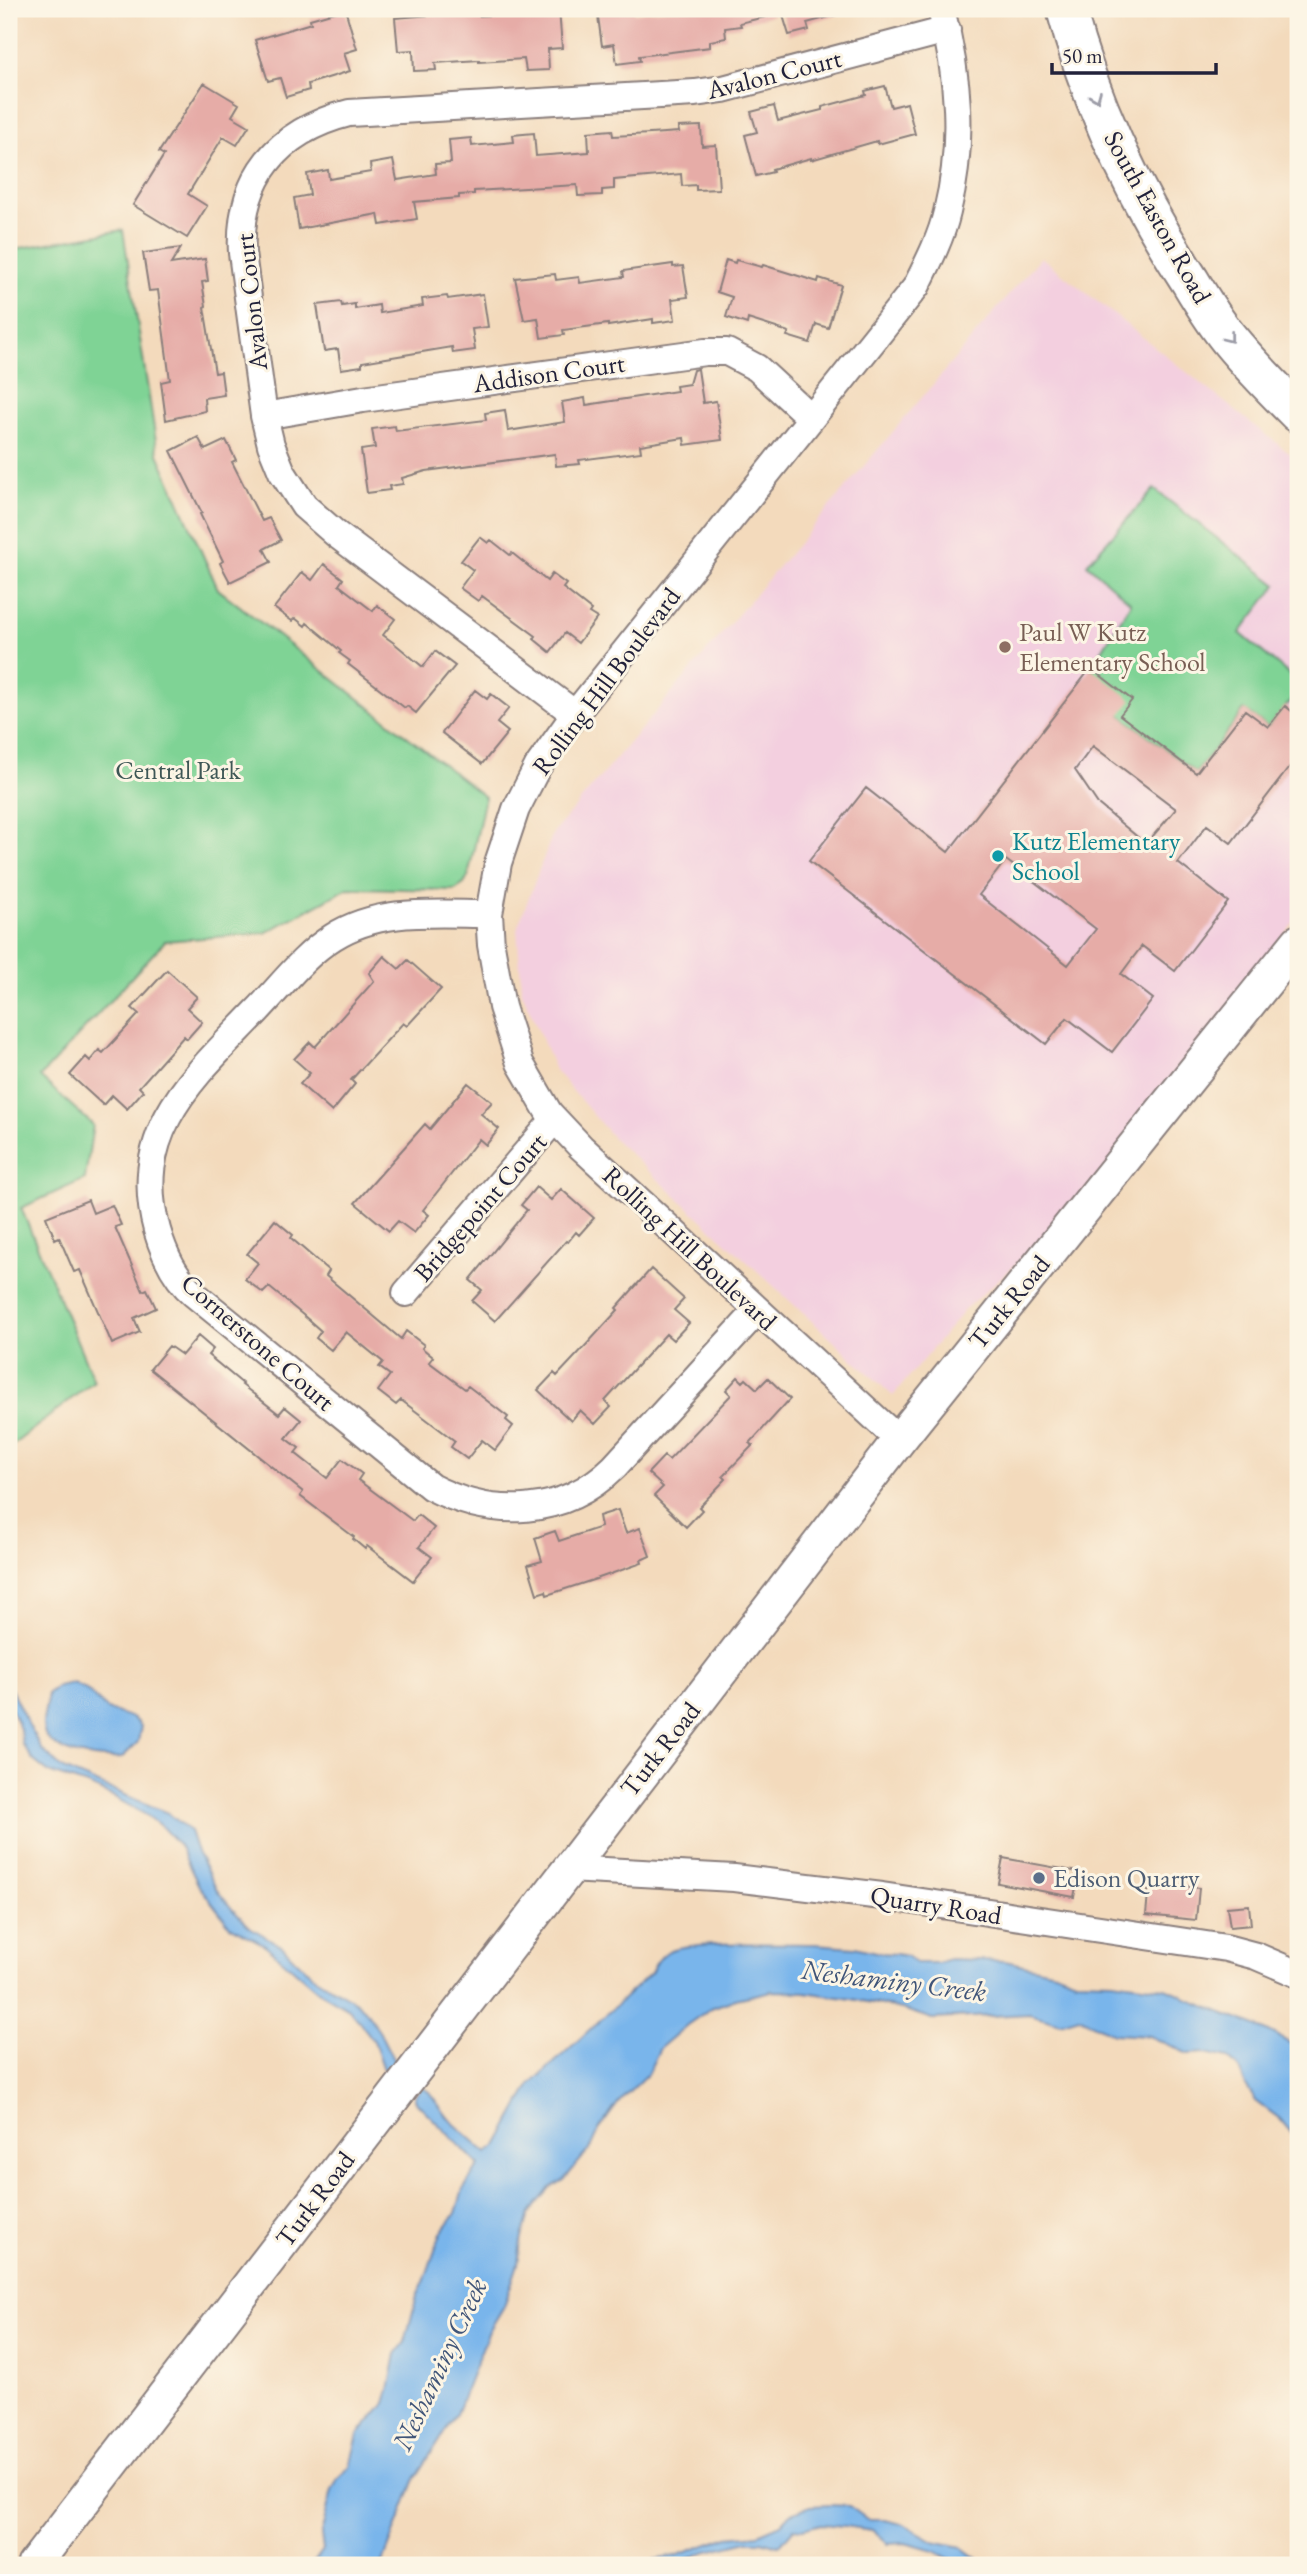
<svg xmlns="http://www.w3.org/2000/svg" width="1307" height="2574" viewBox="0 0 1307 2574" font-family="'EB Garamond',serif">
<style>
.built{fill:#f3cfdf}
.green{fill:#7fd395;stroke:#507a68;stroke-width:2}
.water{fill:#79b5eb;stroke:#4e6c93;stroke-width:2}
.building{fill:#e6aca7;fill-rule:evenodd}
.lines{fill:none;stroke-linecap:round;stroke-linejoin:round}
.minor-casing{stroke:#8a7e7c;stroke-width:30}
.tertiary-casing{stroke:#8a7e7c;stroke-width:37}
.primary-casing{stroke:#8a7e7c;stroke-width:42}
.minor{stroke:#fff;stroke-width:26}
.tertiary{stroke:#fff;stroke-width:33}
.primary{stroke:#fff;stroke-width:38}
.oneway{stroke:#9c9ca7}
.education-dot{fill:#8d6e63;stroke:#fcf5e5;stroke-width:2.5}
.culture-dot{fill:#0f9aa8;stroke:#fcf5e5;stroke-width:2.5}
.service-dot{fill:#5c6f8a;stroke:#fcf5e5;stroke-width:2.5}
.labels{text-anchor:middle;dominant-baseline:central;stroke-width:6;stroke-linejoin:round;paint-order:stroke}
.street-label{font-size:26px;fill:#22223b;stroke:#fcf5e5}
.education-label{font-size:26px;fill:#785e54;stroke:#fcf5e5;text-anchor:start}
.park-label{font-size:26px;fill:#3e5756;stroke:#fcf5e5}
.culture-label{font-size:26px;fill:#0d838f;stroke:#fcf5e5;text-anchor:start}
.service-label{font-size:26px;fill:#4e5e75;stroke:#fcf5e5;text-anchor:start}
.water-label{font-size:28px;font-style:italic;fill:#405579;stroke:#fcf5e5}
</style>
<rect width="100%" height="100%" fill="#fcf5e5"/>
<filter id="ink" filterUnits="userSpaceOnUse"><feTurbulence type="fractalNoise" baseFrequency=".0143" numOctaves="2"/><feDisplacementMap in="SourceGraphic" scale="14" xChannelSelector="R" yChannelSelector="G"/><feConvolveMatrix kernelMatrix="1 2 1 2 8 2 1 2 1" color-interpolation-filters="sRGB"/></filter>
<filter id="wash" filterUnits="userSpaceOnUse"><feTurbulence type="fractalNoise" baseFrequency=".00686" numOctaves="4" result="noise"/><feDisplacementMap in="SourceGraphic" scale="28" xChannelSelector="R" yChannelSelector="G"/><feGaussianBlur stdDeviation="1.57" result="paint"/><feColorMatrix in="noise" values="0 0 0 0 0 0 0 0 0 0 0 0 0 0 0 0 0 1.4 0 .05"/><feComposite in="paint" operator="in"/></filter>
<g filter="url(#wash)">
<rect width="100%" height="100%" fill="#f3dabc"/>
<!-- built -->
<path class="built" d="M1041,257L1298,460V916L1078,1205L1039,1244L966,1308L893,1396L614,1139L555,1070L522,992L517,929L553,833Z"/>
<!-- green -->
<path class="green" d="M123,230L158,454L218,589L485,797L468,877L464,884L455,890L348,888L265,933L165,941L40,1077L93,1125L85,1179L21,1208L94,1381L9,1448V250Z
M1154,489L1277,585L1240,633L1298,682V693L1268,727L1244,710L1196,773L1120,715L1091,668L1131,603L1087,564Z"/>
<!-- water -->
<path class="water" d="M72,1683C92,1691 90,1695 105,1707C116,1716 128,1711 141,1726L138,1742L122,1758C100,1759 44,1756 43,1725C43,1715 47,1703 48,1693L58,1686Z
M9,1686L41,1749L63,1769L168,1813L190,1831L197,1852L217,1890L233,1910L250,1927L283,1947L296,1961L317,1979L356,2002L365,2010L380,2033L396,2065L397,2069L387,2078L374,2041L359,2021L349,2009L318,1991L265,1945L230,1926L199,1886L179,1845L162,1827L146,1815L112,1796L90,1786L48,1772L33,1760L22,1744L20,1729L9,1704Z
M814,1944L855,1947L880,1953L896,1954L907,1956L916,1963H938L949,1959L1005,1961L1055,1972L1076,1980L1112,1981L1165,1988L1183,1995L1187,1999L1263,2029L1298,2047V2141L1280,2119L1256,2101L1246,2086L1239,2069L1228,2058L1206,2053L1188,2054L1149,2036L1113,2034L1079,2017L1060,2023L1030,2014L932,2019L902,2009L852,1999L805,1992L772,1991L736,1999L711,2008L687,2025L660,2048L647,2075L619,2102L600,2128L592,2146L564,2180L550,2188L529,2214L521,2241L518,2264L504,2306L489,2331L456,2414L415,2479L382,2565H312L323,2550L321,2534L332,2490L338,2479L350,2466L358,2435L385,2403L389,2390L396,2354L405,2342L417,2296L424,2282L441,2233L456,2213L463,2190L479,2165L417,2103L414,2097L422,2087L429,2092L450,2120L487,2153L497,2146L531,2084L651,1973C655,1965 659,1957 667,1952C685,1940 787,1944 814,1944Z
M831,2505L849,2506L867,2519H885L902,2523L934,2541L962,2547L986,2565H962L934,2551L905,2543L888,2544L872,2530L844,2526L821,2524L803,2529L794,2528L779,2546L761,2541H748L704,2552L674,2565H626L675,2556L728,2537L758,2534L781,2524L791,2513L810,2506Z"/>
<g id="blocks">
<!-- building -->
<path class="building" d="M345,9L357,49L344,53L350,71L308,84L309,90L286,97L280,78L268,81L255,40L311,23L310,19Z
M523,9H559L562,48L548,49L549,70L526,71L524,59L479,62V60L435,63L436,70L414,71L413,50L398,51L395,18L479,11V16L523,13Z
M597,9H634V13L668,9H772L773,15L740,23L741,26L725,28L726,38L710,41V47L639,56L640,61L617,64L614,44L602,46Z
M781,9H839L840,14L807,23L809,30L789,35Z
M204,83L239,104L232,116L249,126L237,145L223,137L188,194L207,206L187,238L133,205L164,155L159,152Z
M885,86L891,107L907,103L915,134L878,144L877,141L811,160V158L772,169L773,172L756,176L745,135L757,132L751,112L774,106L778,121L822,110V107L866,95L865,91Z
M701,126L702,146L716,145L719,189L696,190V185L682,186L681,174L614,180V189L602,190V195L578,196L577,185L474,191V194L459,195V198L414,202L417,219L380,225L378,214L299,229L294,198L310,195L307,174L328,170L329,179L371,172L370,164L393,160L397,180L436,174L435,164L451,163L449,140L471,138L472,146L514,142L513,135L534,133L536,156L589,152L588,132L612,130L613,136L650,134L679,132L678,127Z
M181,248L171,264L205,259L208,281L202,282L206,306L204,307L215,373L221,372L224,395L204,398L205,411L166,420L161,382L170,380L158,290L149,291L143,253Z
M726,260L735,263L736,260L762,267L763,265L818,282L819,278L841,285L828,328L816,324L810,343L787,336L789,332L748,319L747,324L726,317L732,297L717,292Z
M673,264V267L683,266L688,297L672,299L675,320L653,323V319L608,326V324L563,330L564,335L541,338L538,318L524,320L515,278L555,274L556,280L579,277L580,283L624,277L623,271Z
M483,294L488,327L472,329L475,350L453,353L452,347L362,362V366L341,369L338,349L324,351L317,305L341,302L342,306L355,304V309L379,305L380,313L423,306L422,299L447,296L448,299Z
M698,369L703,403L716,401L722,440L685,445L684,438L640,445L641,452L579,460L580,464L556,466L555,454L426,471L402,478L403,484L389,486L390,490L367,493L361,450L375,448L372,429L395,426L396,431L486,420L485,413L505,410L508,431L565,422L562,402L585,398L586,405L677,391L676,386L689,384L693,370Z
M198,437L205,450L226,440L236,460L232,462L262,521L269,518L281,540L264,549L271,562L230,582L220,563L223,561L200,514L202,513L171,451Z
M480,537L488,543L491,540L510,555L512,553L547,581L552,574L566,584L563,588L591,610L589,613L597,618L578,643L565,633L550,652L534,639L536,636L482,596L478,601L460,588L473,570L461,561Z
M324,564L343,579L339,585L373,611L377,605L395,619L383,635L394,643L423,667L435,651L455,666L416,713L407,706L405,708L348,664L350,661L339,653L341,651L307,623L305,626L295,618L292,621L274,608L302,572L312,580Z
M1091,668L1132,700L1120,715L1196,773L1245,710L1268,727L1285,706L1298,716V756L1231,843L1207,825L1178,863L1228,902L1175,971L1142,946L1132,959L1121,974L1153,999L1112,1052L1067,1018L1046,1044L809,861L866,788L948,852ZM1093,746L1176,809L1146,844L1098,804L1075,770ZM1006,860L1096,929L1068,965L979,895Z
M475,690L487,699L491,694L509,708L497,723L508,732L482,764L442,733Z
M384,956L399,969L408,960L441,989L407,1026L403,1023L351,1080L355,1084L332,1112L300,1084L310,1073L294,1059L310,1042L315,1047L374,981L369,973Z
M167,970L197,997L187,1008L202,1022L187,1039L184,1036L139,1087L143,1091L127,1109L112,1095L103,1105L70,1075L86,1057L90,1061L99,1050L103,1053L139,1014L132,1008Z
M468,1083L492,1102L481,1114L499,1129L486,1145L479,1139L423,1210L429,1215L414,1233L398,1221L389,1231L355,1203L425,1124L430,1129Z
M536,1187L551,1200L561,1189L594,1218L579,1235L576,1232L568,1242L566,1241L495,1321L472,1301L482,1290L470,1280L527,1210L521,1205Z
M88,1200L93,1213L112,1205L121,1225L115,1227L143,1291L147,1289L156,1308L134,1318L140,1332L112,1344L80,1270L74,1272L59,1237L55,1239L46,1217Z
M275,1220L293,1235L291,1238L329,1271L326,1276L401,1339L406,1331L424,1345L422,1348L433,1357L429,1362L465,1389L468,1386L508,1417L506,1420L513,1426L495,1450L482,1440L467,1459L451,1447L455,1441L401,1400L396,1405L378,1391L390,1375L379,1367L383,1362L346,1332L331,1350L316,1338L321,1331L303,1315L269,1287L263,1293L245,1279L258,1263L247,1254Z
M651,1269L684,1299L674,1310L689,1323L673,1340L666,1334L605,1401L611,1407L595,1424L580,1410L571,1421L538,1390L554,1373L557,1376L587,1344L618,1310L616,1308Z
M198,1336L213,1349L208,1355L243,1384L242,1385L279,1414L285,1407L301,1420L286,1438L299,1448L295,1453L327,1478L342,1459L362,1474L358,1480L413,1521L418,1515L434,1528L419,1547L432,1557L413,1581L367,1546L365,1549L353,1539L354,1537L300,1496L303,1492L150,1369L169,1346L182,1355Z
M738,1377L743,1382L746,1379L757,1389L768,1378L790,1399L750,1443L753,1445L723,1476L726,1479L699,1507L702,1510L686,1527L654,1496L663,1487L648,1473L664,1456L669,1460L731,1395L726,1390Z
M618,1510L626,1533L640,1528L650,1556L641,1560L642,1563L596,1579L547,1595L546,1591L537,1594L528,1565L542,1561L535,1538L555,1531L559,1541L601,1527L599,1516Z
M1003,1858L1079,1872L1074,1897L998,1883Z
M1149,1882L1199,1888L1196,1920L1146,1915Z
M1249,1905L1251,1925L1230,1927L1227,1907Z"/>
</g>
</g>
<g filter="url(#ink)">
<use href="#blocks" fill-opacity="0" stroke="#8a7e7c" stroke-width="2"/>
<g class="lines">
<defs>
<path id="minor" d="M264,416L363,399L705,352H727L757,368L811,418
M575,714L336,534L304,506L282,472L271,445L264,416L242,253C238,178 278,131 349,113L695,93L723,89L947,30
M489,914C437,914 380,907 333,937C304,955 281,986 257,1011C195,1076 129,1130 157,1230C164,1254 175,1278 194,1294L431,1487C493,1519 563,1517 614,1467L757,1311
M406,1293L554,1120
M899,1440L581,1147L549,1113L520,1063L502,1007L491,945L489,914L498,863L516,809L538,766L575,714L916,287C928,263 941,238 947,212C964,143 959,77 941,9
M568,1869L734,1878L882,1896L1226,1948L1256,1956L1298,1974"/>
<path id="tertiary" d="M34,2565L899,1440L1298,942"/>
<path id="primary" d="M1066,9C1091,105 1136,198 1190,281C1202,301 1214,321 1229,339C1250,365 1274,389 1298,413"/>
</defs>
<!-- minor casing -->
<use href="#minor" class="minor-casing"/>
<!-- tertiary casing -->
<use href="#tertiary" class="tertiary-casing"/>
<!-- primary casing -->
<use href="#primary" class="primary-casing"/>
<!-- minor -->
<use href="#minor" class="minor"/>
<!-- tertiary -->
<use href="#tertiary" class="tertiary"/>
<!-- primary -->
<use href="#primary" class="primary"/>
</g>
<!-- one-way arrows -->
<defs><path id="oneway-chevron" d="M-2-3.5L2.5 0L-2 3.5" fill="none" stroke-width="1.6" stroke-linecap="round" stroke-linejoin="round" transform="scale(1.75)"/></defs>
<g class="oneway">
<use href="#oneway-chevron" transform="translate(1096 97) rotate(68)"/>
<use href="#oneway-chevron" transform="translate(1229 338) rotate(52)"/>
</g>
</g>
<!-- markers -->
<circle class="education-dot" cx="1005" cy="647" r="7"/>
<circle class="culture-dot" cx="998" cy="856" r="7"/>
<circle class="service-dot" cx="1039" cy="1878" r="7"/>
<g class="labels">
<!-- street labels -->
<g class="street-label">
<text transform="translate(774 74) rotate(-14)">Avalon Court</text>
<text transform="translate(1158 217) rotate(61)">South Easton Road</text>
<text transform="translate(251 302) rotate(-96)">Avalon Court</text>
<text transform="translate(549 373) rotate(-8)">Addison Court</text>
<text transform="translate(606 681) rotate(-53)">Rolling Hill Boulevard</text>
<text transform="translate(480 1207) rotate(-49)">Bridgepoint Court</text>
<text transform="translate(690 1248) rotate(43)">Rolling Hill Boulevard</text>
<text transform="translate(1009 1302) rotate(-51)">Turk Road</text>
<text transform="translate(258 1342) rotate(41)">Cornerstone Court</text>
<text transform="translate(660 1749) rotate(-52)">Turk Road</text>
<text transform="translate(936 1905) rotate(9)">Quarry Road</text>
<text transform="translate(315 2199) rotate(-53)">Turk Road</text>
</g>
<!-- education labels -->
<g class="education-label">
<text x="1019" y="632">Paul W Kutz<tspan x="1019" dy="30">Elementary School</tspan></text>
</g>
<!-- park labels -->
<g class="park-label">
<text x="178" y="770">Central Park</text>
</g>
<!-- culture labels -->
<g class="culture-label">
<text x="1012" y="841">Kutz Elementary<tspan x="1012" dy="30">School</tspan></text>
</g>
<!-- service labels -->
<g class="service-label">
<text x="1053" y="1878">Edison Quarry</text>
</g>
<!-- water labels -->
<g class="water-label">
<text transform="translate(894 1980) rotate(7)">Neshaminy Creek</text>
<text transform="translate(439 2364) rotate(-65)">Neshaminy Creek</text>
</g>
</g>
<!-- margin -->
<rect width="1307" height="2574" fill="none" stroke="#fcf5e5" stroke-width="35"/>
<!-- scale -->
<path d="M1052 63v10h164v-10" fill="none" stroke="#22223b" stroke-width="3.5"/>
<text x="1062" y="63" font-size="21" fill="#22223b" stroke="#fcf5e5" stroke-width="5" paint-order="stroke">50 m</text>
</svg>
